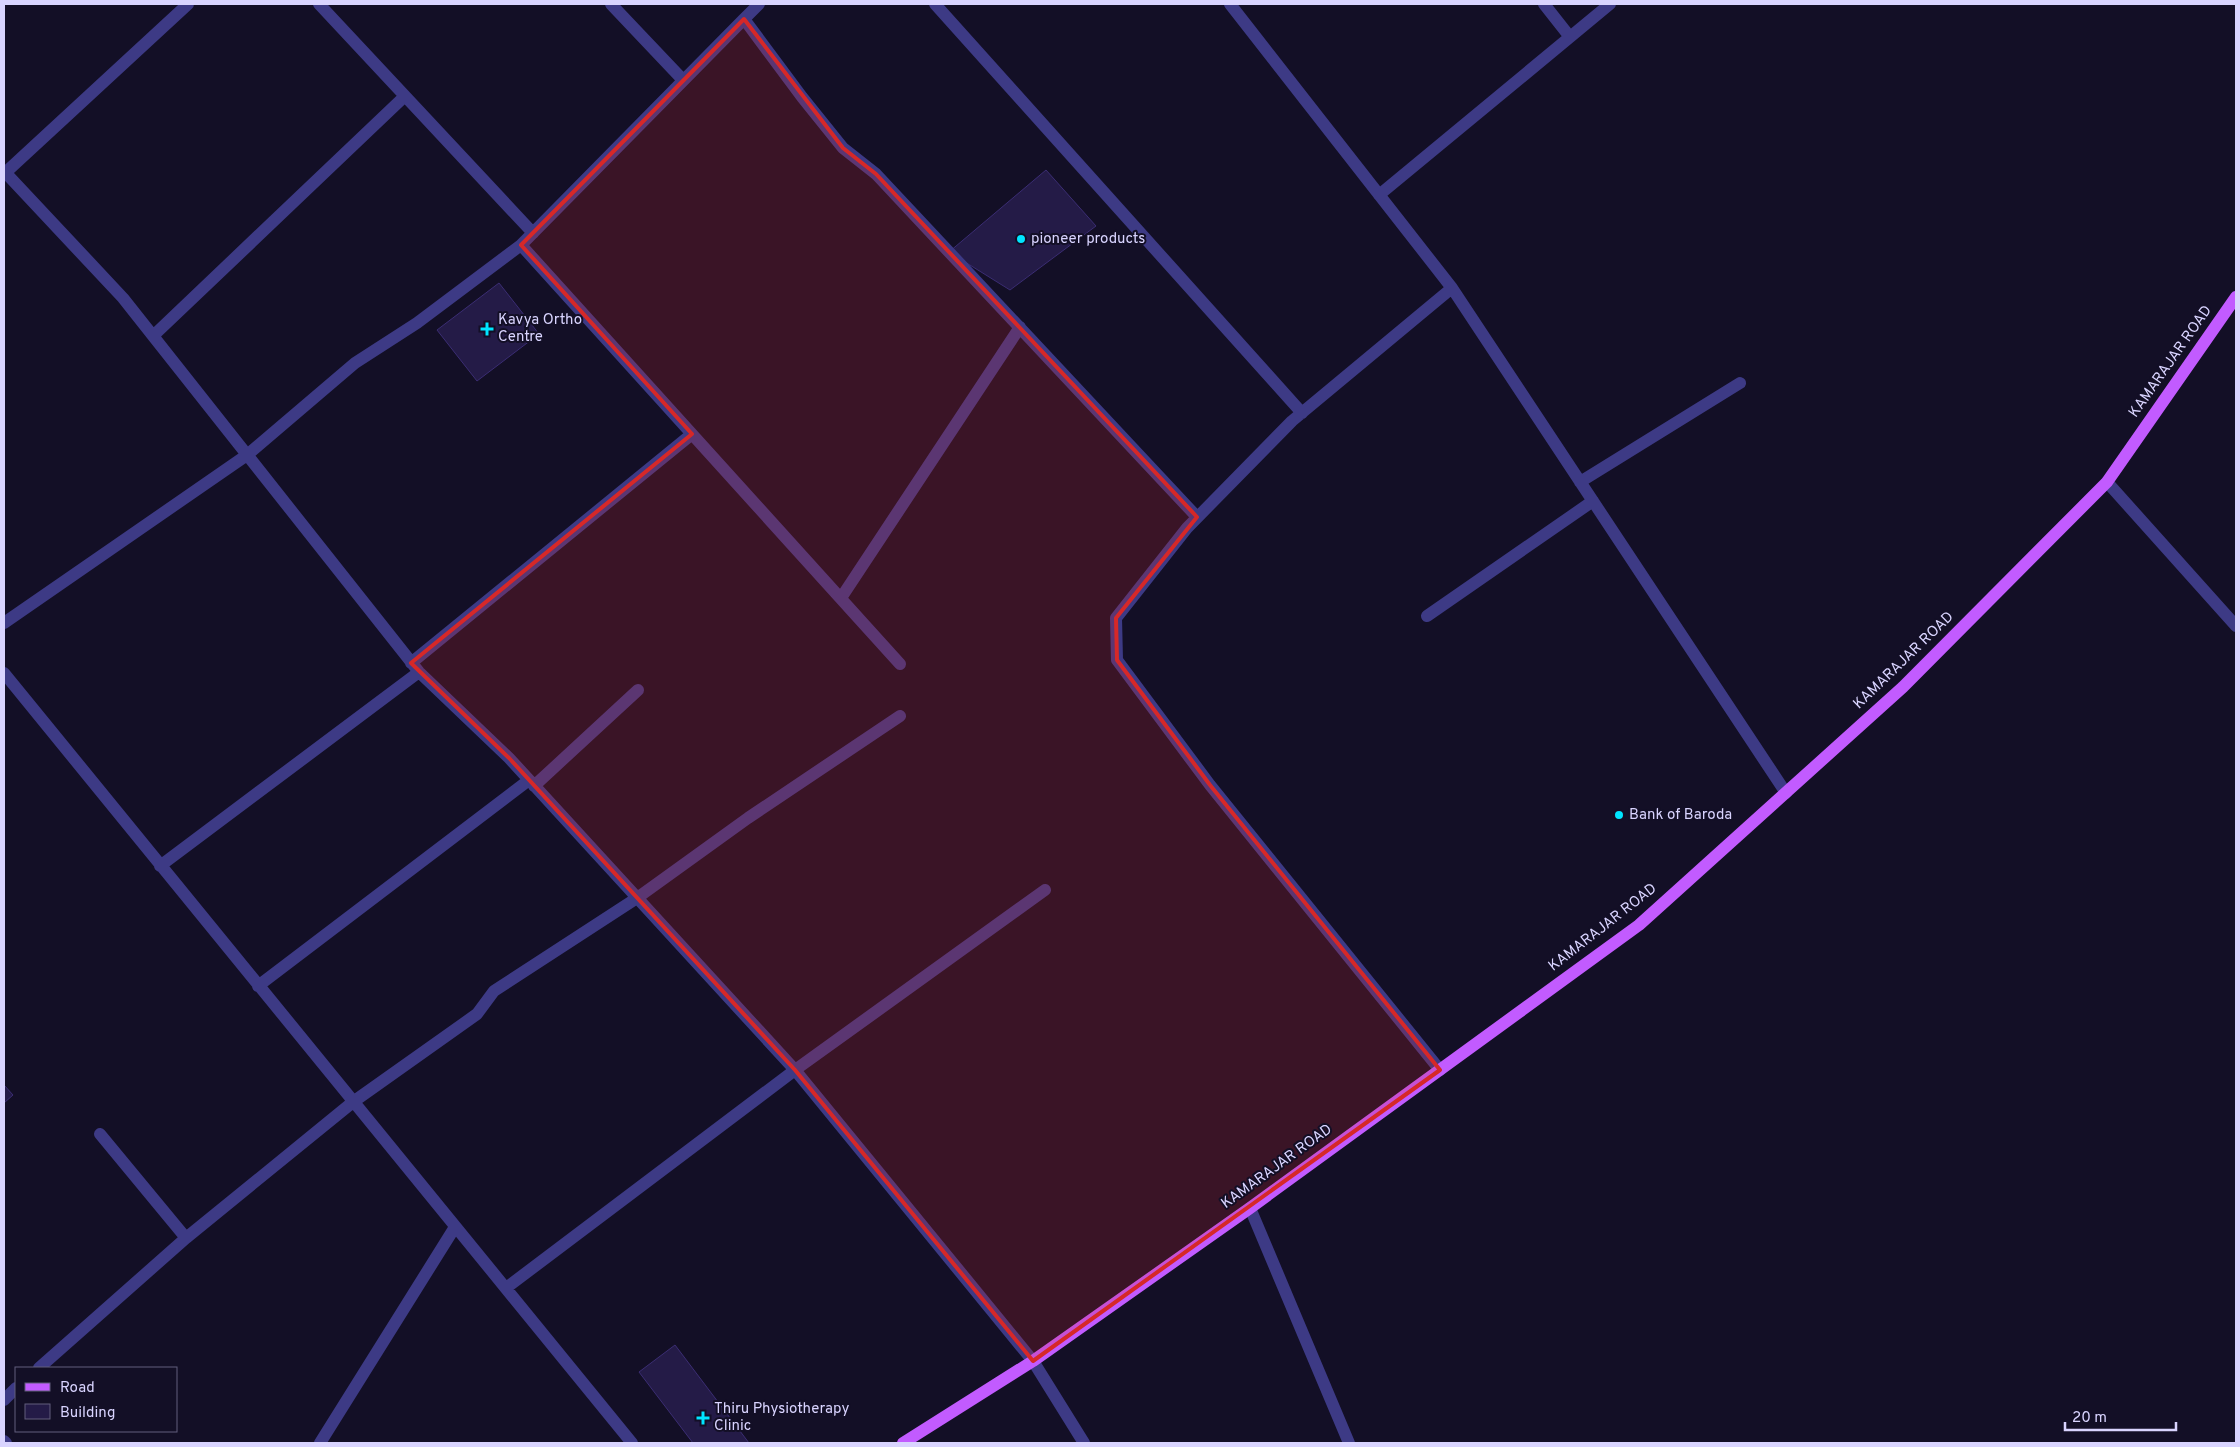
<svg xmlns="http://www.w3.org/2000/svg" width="2240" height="1447" viewBox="0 0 2240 1447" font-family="Overpass,sans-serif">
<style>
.building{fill:#241b47;stroke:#3b2d73}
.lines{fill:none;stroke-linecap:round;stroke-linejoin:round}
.minor{stroke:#3d3a85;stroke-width:12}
.major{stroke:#c25bff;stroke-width:12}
.marked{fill:#d62828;fill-opacity:0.2;stroke:#d62828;stroke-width:4;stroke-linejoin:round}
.poi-dot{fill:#00e5ff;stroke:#130f26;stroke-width:2}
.labels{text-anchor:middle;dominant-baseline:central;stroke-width:4;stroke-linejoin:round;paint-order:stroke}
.poi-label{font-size:15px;fill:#d9d4ff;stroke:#130f26;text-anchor:start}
.street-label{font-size:15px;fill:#d9d4ff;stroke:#130f26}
</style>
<rect width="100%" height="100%" fill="#130f26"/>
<!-- building -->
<path class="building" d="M1046,170L1096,226L1010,290L949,252Z
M499,283L539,334L477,381L437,330Z
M4,1085L13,1095L4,1103Z
M675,1345L749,1443H693L639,1372Z"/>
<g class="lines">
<!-- minor -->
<path class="minor" d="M319,4L533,233
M611,4L683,80
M935,4L1302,413
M1230,4L1452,288
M1544,4L1570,37
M744,19L759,4
M4,171L123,298L419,672L509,758L795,1070L1033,1361L1084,1443
M5,173L188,4
M1379,195L1610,4
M521,245L900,664
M153,336L405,96
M1580,482L1740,383
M2107,482L2236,626
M841,598L1020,327
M1427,616L1593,501
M4,623L247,455L355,363L417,323L521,245L744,19L802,97L843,148L876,174L1197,517
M411,663L692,434
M4,673L632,1443
M534,786L638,690
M160,866L419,672
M258,986L529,780
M1440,1070L1210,785L1117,660L1116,618L1187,528L1292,421L1452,288L1786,793
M1250,1208L1349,1443
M186,1238L353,1102L477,1014L494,991L637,898L748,818L900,716
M506,1288L795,1070L1045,890
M39,1368L186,1238L100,1134
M4,1400L16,1388
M4,1441L6,1443
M320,1443L455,1227"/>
<!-- major -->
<path class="major" d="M903,1443L1033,1361L1250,1208L1639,925L1903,687L2107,482L2236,297"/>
</g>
<!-- marked area -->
<path class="marked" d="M744,19L843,148L876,174L1197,517L1116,618L1117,660L1210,785L1440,1070L1033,1361L795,1070L509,758L411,663L692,434L521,245Z"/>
<!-- markers -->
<g class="poi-dot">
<circle cx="1021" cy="239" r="5"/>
<path d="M484.5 321.5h5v5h5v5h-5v5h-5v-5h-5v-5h5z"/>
<circle cx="1619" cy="815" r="5"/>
<path d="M700.5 1410.5h5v5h5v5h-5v5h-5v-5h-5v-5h5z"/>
</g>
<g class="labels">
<!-- poi labels -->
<g class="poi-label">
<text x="1031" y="239">pioneer products</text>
<text x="498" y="320">Kavya Ortho<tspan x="498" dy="17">Centre</tspan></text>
<text x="1629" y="815">Bank of Baroda</text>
<text x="714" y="1409">Thiru Physiotherapy<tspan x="714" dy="17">Clinic</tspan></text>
</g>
<!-- street labels -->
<g class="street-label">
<text transform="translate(2171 362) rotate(-55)">KAMARAJAR ROAD</text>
<text transform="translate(1904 661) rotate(-44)">KAMARAJAR ROAD</text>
<text transform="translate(1603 928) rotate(-38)">KAMARAJAR ROAD</text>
<text transform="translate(1277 1167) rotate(-36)">KAMARAJAR ROAD</text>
</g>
</g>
<!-- border -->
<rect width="2240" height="1447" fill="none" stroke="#d9d4ff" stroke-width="10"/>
<!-- legend -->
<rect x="15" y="1367" width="162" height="65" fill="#130f26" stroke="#625e7d"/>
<rect x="25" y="1383" width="25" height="8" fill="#c25bff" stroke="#625e7d"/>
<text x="60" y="1392" font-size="15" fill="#d9d4ff">Road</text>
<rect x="25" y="1404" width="25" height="15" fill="#241b47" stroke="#625e7d"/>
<text x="60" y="1417" font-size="15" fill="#d9d4ff">Building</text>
<!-- scale -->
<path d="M2065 1422v8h111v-8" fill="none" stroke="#d9d4ff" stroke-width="2.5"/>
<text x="2072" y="1422" font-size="15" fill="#d9d4ff" stroke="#130f26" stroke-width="4" paint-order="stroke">20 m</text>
</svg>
